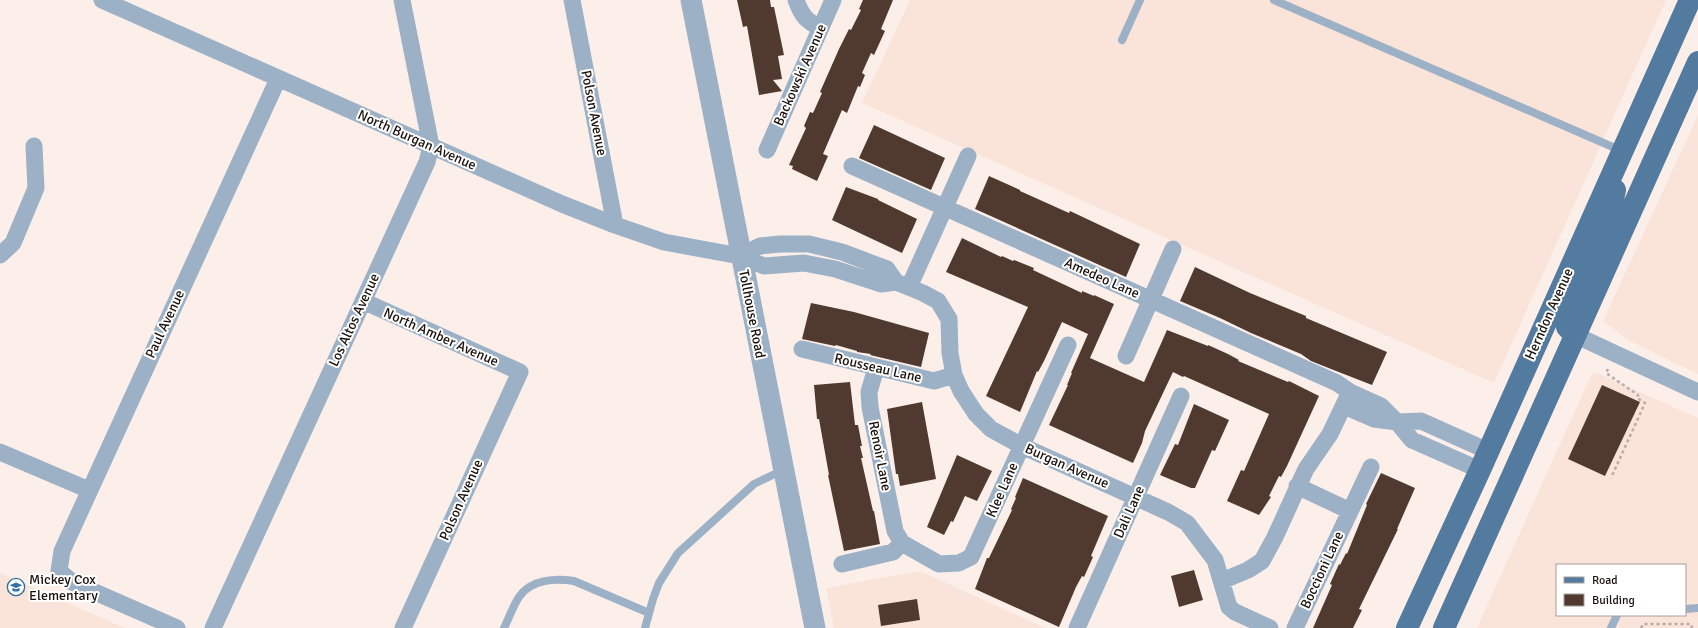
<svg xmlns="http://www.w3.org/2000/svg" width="1698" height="628" viewBox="0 0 1698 628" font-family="Signika,sans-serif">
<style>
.built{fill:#fae3d9;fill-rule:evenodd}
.building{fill:#50392e}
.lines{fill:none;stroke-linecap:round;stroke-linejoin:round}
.path{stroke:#b8aca7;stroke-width:2.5;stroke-dasharray:3 3;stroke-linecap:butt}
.service{stroke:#9cb1c6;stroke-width:8}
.minor{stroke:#9cb1c6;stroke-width:17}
.tertiary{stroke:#9cb1c6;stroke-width:21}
.primary{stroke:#537a9f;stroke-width:22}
.labels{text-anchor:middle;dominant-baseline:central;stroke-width:4;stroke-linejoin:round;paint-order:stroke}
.street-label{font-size:14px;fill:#1a100c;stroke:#fff}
.poi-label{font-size:14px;fill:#1a100c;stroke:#fff;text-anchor:start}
</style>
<rect width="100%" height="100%" fill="#fcefea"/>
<!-- built -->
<path class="built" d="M910,0H1666L1494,383L862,103Z
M1698,115V374L1630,341L1603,321Z
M1595,372L1698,418V628H1477L1592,373ZM1557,565H1685V615H1557Z
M920,571L1045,628H834L826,588Z
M0,573L63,601L125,628H0Z"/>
<!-- building -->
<path class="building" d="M737,0H770L771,7H774L784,55L778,56L782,79L773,80L782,91L759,95L747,26L743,27Z
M863,0H893L881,29L885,31L874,55L871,53L862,73L865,75L860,87L858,86L847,113L842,110L823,154L828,156L817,181L792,169L793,166L789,165L806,128L804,126L810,112L813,113L822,93L820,92L839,49L849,29L851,30L861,10L859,9Z
M874,125L945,158L931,190L859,158Z
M989,176L1020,190V191L1069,213L1070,211L1140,244L1126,277L975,209Z
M846,187L878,199V200L917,219L902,253L832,220Z
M962,238L1001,257L1002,256L1013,261L1014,260L1034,268L1033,270L1082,293V291L1094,296V295L1114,304L1090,358L1144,382L1167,330L1208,346V345L1228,354L1239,360L1238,361L1288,382L1289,381L1319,396L1287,466L1281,477L1279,476L1269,496L1271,497L1259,515L1227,501L1241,470L1244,471L1269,414L1184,376L1183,377L1173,372L1145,431L1142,443L1133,463L1049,425L1068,385H1067L1072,373H1071L1088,334L1062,322L1044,361L1038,372L1037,371L1020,412L986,396L1028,307L946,272Z
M1195,267L1250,293L1306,316V318L1387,352L1372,385L1331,369L1311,361L1301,354L1251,333L1220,318L1180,301Z
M811,303L854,312L929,333L921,367L870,355L871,354L857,352V351L836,345L835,346L802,339Z
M850,382L855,425H858L862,446H860L863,458H861L873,511H874L880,544L844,551L828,475H829L819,419H817L814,385Z
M1602,385L1640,402L1605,476L1568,459Z
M922,402L936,479L900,486L898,474H896L887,409Z
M1194,404L1229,420L1215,451L1212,450L1195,488H1191L1160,475L1175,444L1178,445Z
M957,455L992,471L977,501L965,496L953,522L951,521L944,535L927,527Z
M1381,473L1415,488L1397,529H1398L1359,609L1362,610L1353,628H1313L1332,585L1330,584L1339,564L1340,565L1346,553L1347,554L1367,505L1366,504Z
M1023,478L1108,516L1091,556L1093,557L1084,577L1082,576L1076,587L1059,627L975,589L987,558H989L1012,510L1011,509L1016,498L1015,497Z
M1194,570L1203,600L1179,607L1171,576Z
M917,599L920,620L881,626L878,605Z"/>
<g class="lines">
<!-- path -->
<path class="path" d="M1608,369L1606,373L1638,395L1637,398L1645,403L1611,478
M1641,628L1643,624H1691L1692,628"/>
<!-- service -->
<path class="service" d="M1274,0L1622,151
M1122,40L1140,0
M1685,609L1698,608
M504,628C509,618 513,606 519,597C531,579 556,578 574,581L649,613
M645,628L653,599L659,583L678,553L754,484L783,470
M1611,628L1617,615"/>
<!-- minor -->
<path class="minor" d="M102,0L562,204L615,225L664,242L740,256L764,266L804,263L835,269L881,284L896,282L923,293L938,301L949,319L950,353L954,375L961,391L976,414L991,429L1022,446L1168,512L1187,523L1215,560L1229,607L1235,612L1270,628
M572,0L615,225
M796,0C802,16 806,21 821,28
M767,150L833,0
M852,166L1337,383L1350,392L1330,434L1306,469L1275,537L1262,561L1248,570L1222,581
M0,255L13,243L36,188L34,146
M740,256L760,246L780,244H809L842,252L887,269L896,282
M909,287L968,156
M363,301L520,372L403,628
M1575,335L1698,392
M802,349L934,381L954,375
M1126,356L1173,249
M876,368L869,392L870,407L895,531L902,543L939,564L959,563L971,557L1068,345
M1350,392L1381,406L1397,422L1421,421L1488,451
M1344,406L1374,419L1397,422L1412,440L1480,470
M0,452L89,490
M1297,486L1350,511
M842,564L893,552L902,543
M177,628L72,582L59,571L62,551L278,79
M213,628L427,162L431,146L402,0
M1077,628L1181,396
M1295,628L1371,467"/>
<!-- tertiary -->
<path class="tertiary" d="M691,0L815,628"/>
<!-- primary -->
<path class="primary" d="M1575,335L1567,327V313L1608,223L1615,190
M1407,628L1480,470L1690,0
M1444,628L1698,62"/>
</g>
<!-- icons -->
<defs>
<symbol id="school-ring" viewBox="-11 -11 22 22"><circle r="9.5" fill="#fff" stroke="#316fa6" stroke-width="1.5"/><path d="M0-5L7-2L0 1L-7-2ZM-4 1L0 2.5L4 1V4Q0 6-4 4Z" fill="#316fa6"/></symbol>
</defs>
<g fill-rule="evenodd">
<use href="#school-ring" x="6" y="577" width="20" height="20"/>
</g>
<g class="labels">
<!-- street labels -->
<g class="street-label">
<text transform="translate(800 75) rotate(-66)">Backowski Avenue</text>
<text transform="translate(594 113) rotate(79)">Polson Avenue</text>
<text transform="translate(417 140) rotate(24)">North Burgan Avenue</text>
<text transform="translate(1102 278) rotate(24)">Amedeo Lane</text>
<text transform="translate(752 314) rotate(79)">Tollhouse Road</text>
<text transform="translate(1549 314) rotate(-66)">Herndon Avenue</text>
<text transform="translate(354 320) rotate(-65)">Los Altos Avenue</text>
<text transform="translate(165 324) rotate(-65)">Paul Avenue</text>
<text transform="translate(441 337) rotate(24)">North Amber Avenue</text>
<text transform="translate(878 368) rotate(13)">Rousseau Lane</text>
<text transform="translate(880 456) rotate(79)">Renoir Lane</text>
<text transform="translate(1067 466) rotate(24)">Burgan Avenue</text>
<text transform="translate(1002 490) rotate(-66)">Klee Lane</text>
<text transform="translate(461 500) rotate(-66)">Polson Avenue</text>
<text transform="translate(1129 512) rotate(-66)">Dali Lane</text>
<text transform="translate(1322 570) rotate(-65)">Boccioni Lane</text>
</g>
<!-- poi labels -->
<g class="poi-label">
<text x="29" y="579">Mickey Cox<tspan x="29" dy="16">Elementary</tspan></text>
</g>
</g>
<!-- legend -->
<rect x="1556" y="564" width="130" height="52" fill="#ffffff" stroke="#a39f9e"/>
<rect x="1564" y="577" width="20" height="6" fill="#537a9f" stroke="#a39f9e"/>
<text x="1592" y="584" font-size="12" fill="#1a100c">Road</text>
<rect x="1564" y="594" width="20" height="12" fill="#50392e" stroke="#a39f9e"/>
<text x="1592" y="604" font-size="12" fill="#1a100c">Building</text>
</svg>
